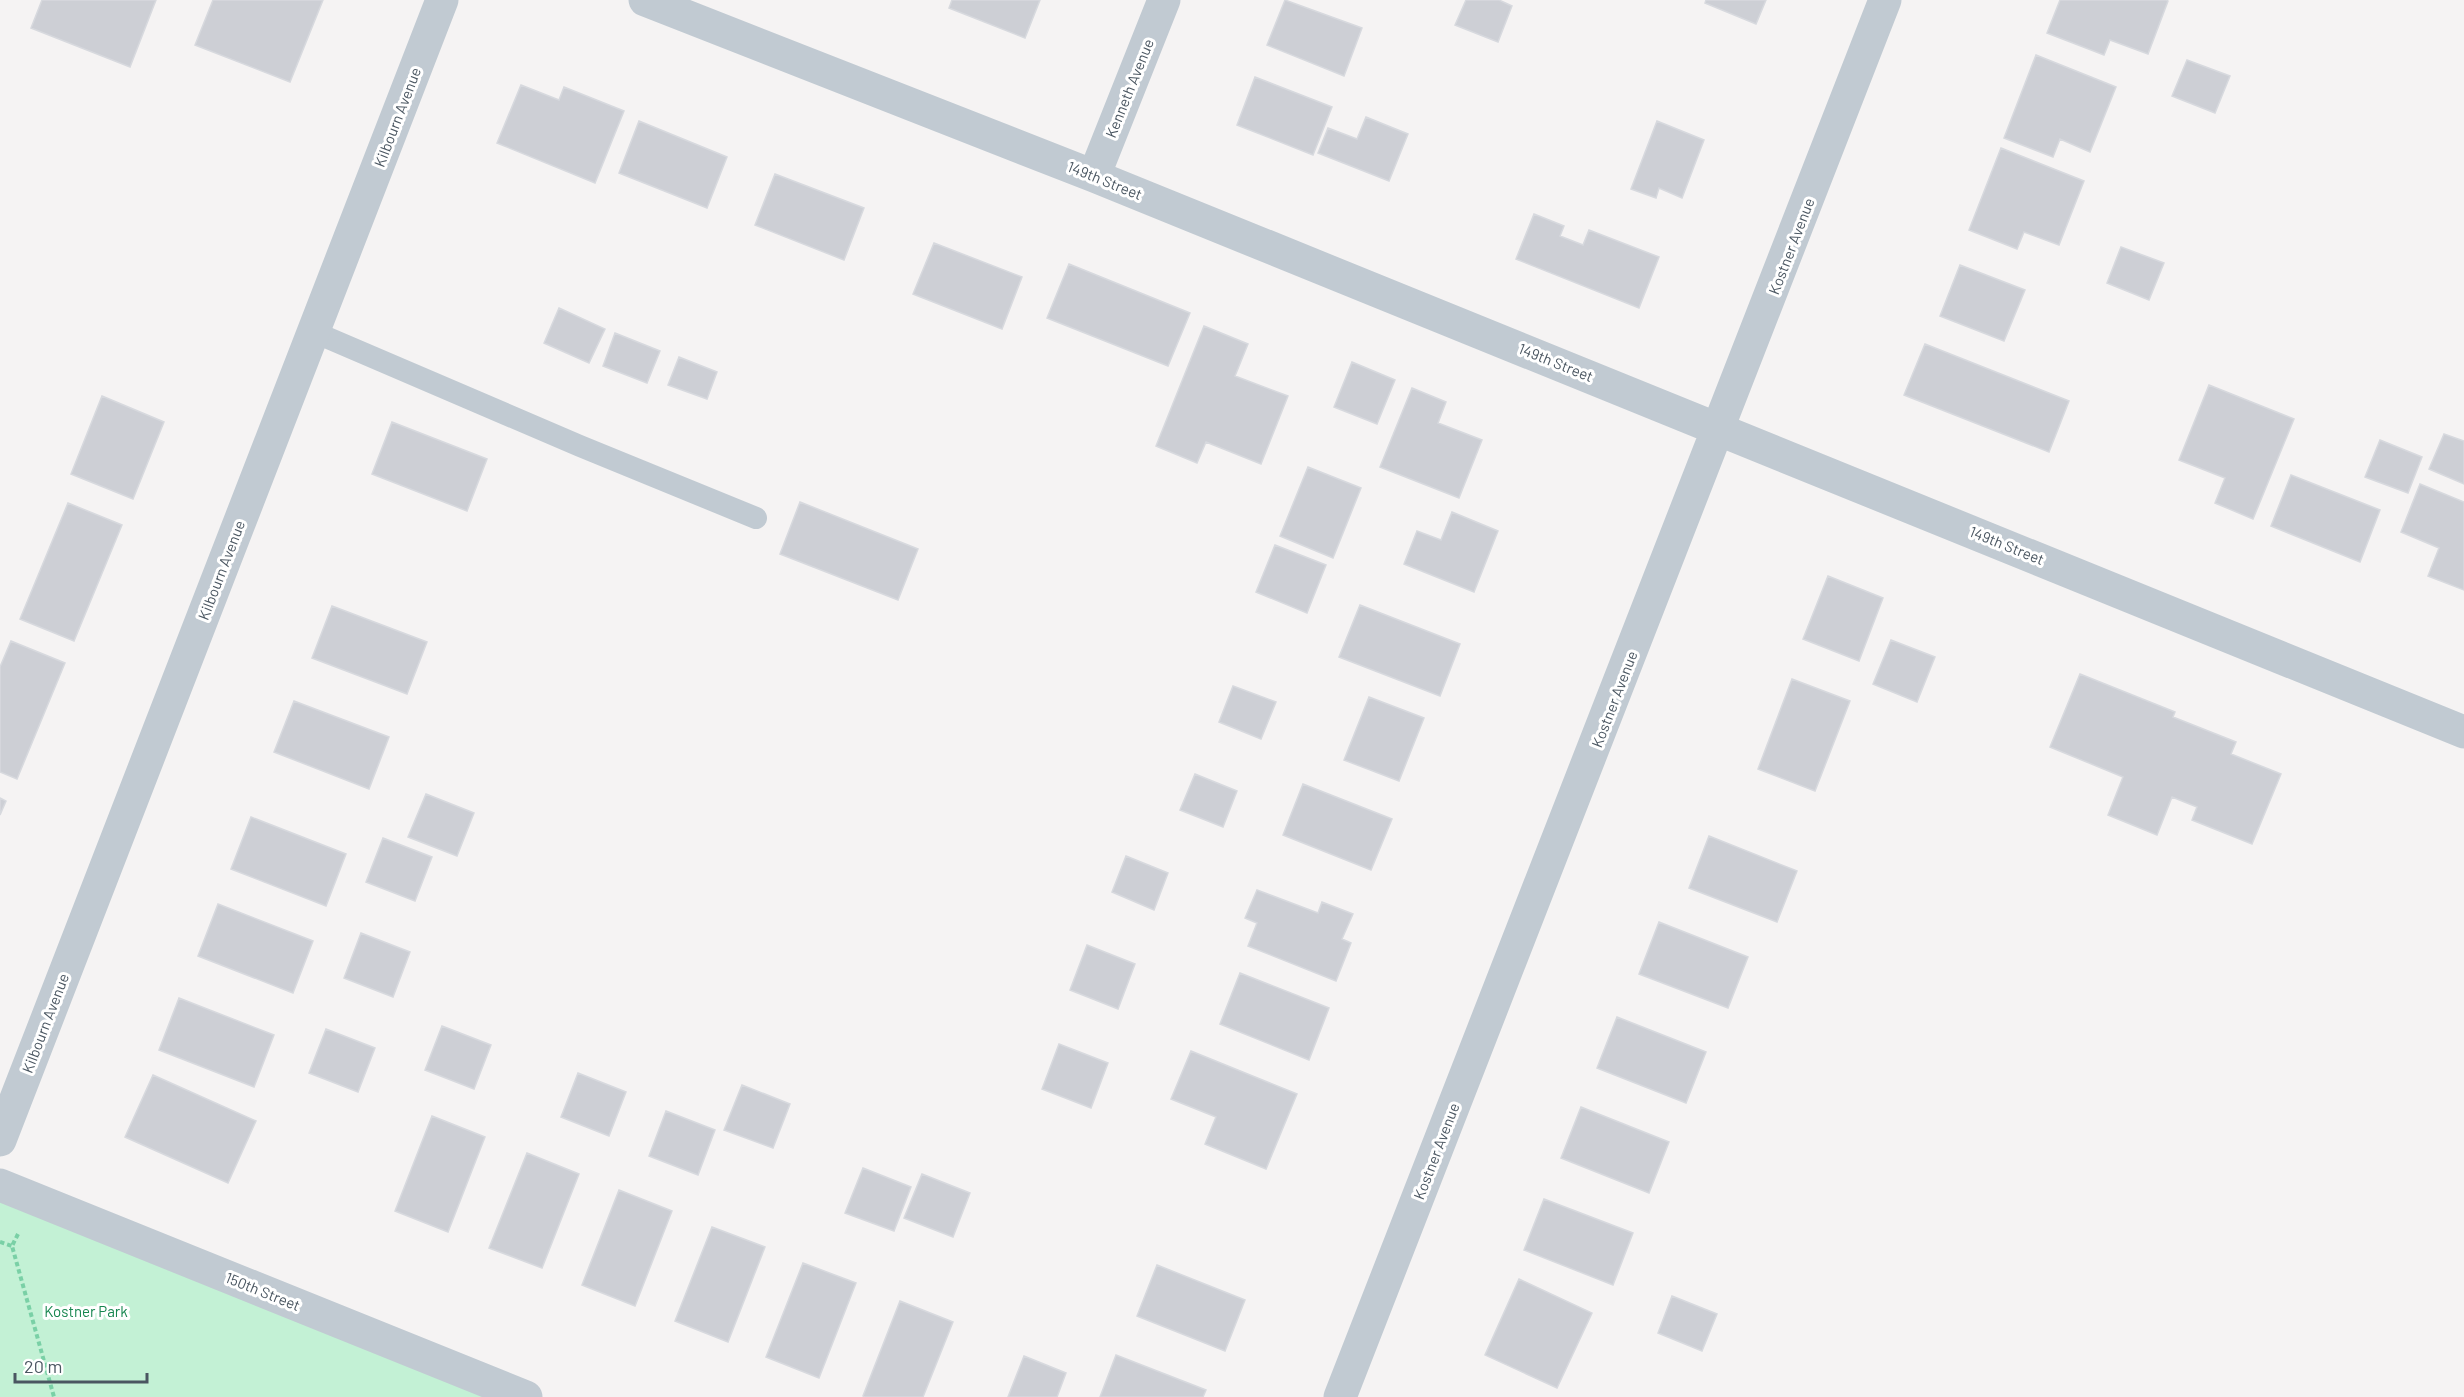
<svg xmlns="http://www.w3.org/2000/svg" width="2464" height="1397" viewBox="0 0 2464 1397" font-family="Barlow,sans-serif">
<style>
.green{fill:#c3f1d5}
.building{fill:#cdcfd5;stroke:#d7d9de;stroke-width:1.5}
.lines{fill:none;stroke-linecap:round;stroke-linejoin:round}
.path{stroke:#7ad0a6;stroke-width:4;stroke-dasharray:4.5 3;stroke-linecap:butt}
.lane{stroke:#c1cad2;stroke-width:22}
.street{stroke:#c1cad2;stroke-width:33}
.labels{text-anchor:middle;dominant-baseline:central;stroke-width:6;stroke-linejoin:round;paint-order:stroke}
.street-label{font-size:15px;fill:#4a5661;stroke:#fff}
.park-label{font-size:15px;fill:#17864f;stroke:#fff}
</style>
<rect width="100%" height="100%" fill="#f5f3f3"/>
<!-- green -->
<path class="green" d="M0,1184L526,1397H0Z"/>
<!-- building -->
<path class="building" d="M42,0H156L130,67L31,28Z
M213,0H323L290,82L195,45Z
M952,0H1040L1025,38L949,8Z
M1285,0L1362,28L1344,76L1267,45Z
M1466,0H1499L1512,6L1498,42L1455,25Z
M1706,0H1766L1756,24L1705,3Z
M2060,0H2166L2168,1L2148,54L2110,40L2104,55L2047,33Z
M2036,55L2116,87L2090,152L2060,139L2053,157L2004,138Z
M2187,60L2230,76L2215,113L2172,96Z
M1255,77L1332,107L1313,155L1237,125Z
M521,85L559,100L564,87L624,111L595,183L497,143Z
M1366,117L1408,134L1389,181L1318,153L1328,128L1357,139Z
M639,121L727,157L707,208L619,173Z
M1657,121L1704,140L1682,198L1659,188L1656,198L1631,189Z
M2001,148L2084,181L2059,245L2024,232L2017,249L1969,230Z
M775,174L864,208L844,260L755,225Z
M1534,214L1564,226L1560,236L1583,245L1589,230L1659,257L1639,308L1516,259Z
M934,243L1022,277L1002,329L913,294Z
M2121,247L2164,263L2149,300L2107,283Z
M1069,264L1190,313L1168,366L1047,318Z
M1960,265L2025,290L2004,341L1940,316Z
M559,308L605,329L589,363L544,343Z
M1204,326L1248,344L1235,376L1288,396L1261,464L1206,442L1197,463L1156,446Z
M615,333L660,351L647,383L603,366Z
M1925,344L2069,401L2049,452L1904,395Z
M679,357L717,372L707,399L668,385Z
M1352,362L1395,380L1377,424L1334,407Z
M2209,385L2294,419L2253,519L2215,503L2225,478L2179,460Z
M1412,388L1446,402L1438,423L1482,440L1459,498L1380,467Z
M102,396L164,422L133,499L71,474Z
M392,422L487,459L467,511L372,474Z
M2444,434L2464,441V484L2429,469Z
M2380,440L2422,457L2408,493L2365,477Z
M1308,467L1361,488L1333,558L1280,536Z
M2291,475L2380,510L2360,562L2271,526Z
M2420,484L2464,502V590L2428,576L2439,548L2401,532Z
M800,502L918,549L898,600L780,554Z
M68,503L122,525L74,641L20,619Z
M1452,512L1498,531L1474,592L1404,564L1417,531L1441,540Z
M1275,545L1326,565L1307,613L1256,592Z
M1828,576L1883,598L1859,661L1803,639Z
M1360,605L1460,644L1440,696L1339,657Z
M332,606L427,642L407,694L312,658Z
M1891,640L1935,657L1917,702L1873,684Z
M11,641L65,663L17,779L0,772V667Z
M2080,674L2175,712L2173,717L2236,742L2231,754L2281,774L2252,844L2192,820L2197,807L2172,797L2157,835L2108,815L2123,777L2050,747Z
M1792,679L1850,701L1815,791L1758,769Z
M1233,686L1276,702L1261,739L1219,722Z
M1369,697L1424,718L1399,781L1344,760Z
M294,701L389,737L369,789L274,752Z
M1195,774L1237,791L1223,827L1180,810Z
M1303,784L1392,819L1371,870L1283,835Z
M426,794L474,813L457,856L408,837Z
M0,798L6,801L0,815Z
M251,817L346,854L326,906L231,869Z
M1709,836L1797,871L1777,922L1689,888Z
M383,838L432,857L415,901L366,882Z
M1126,856L1168,873L1154,910L1112,892Z
M1257,890L1318,913L1322,902L1353,914L1342,939L1351,943L1336,981L1248,946L1257,923L1245,918Z
M218,904L313,941L293,993L198,956Z
M1659,922L1748,957L1728,1008L1639,974Z
M361,933L410,952L393,997L344,978Z
M1087,945L1135,964L1118,1009L1070,990Z
M1240,973L1329,1008L1309,1060L1220,1024Z
M179,998L274,1035L254,1087L159,1050Z
M1617,1017L1706,1052L1686,1103L1597,1068Z
M442,1026L491,1045L474,1089L425,1070Z
M326,1029L375,1048L358,1092L309,1073Z
M1059,1044L1108,1063L1091,1108L1042,1089Z
M1191,1051L1297,1094L1266,1169L1205,1144L1216,1117L1171,1099Z
M578,1073L626,1092L609,1136L561,1117Z
M153,1075L256,1121L228,1183L125,1137Z
M742,1085L790,1104L773,1148L724,1130Z
M1581,1107L1669,1142L1649,1193L1561,1158Z
M666,1111L715,1130L698,1175L649,1156Z
M432,1116L485,1137L448,1232L395,1211Z
M527,1153L579,1174L542,1268L489,1248Z
M863,1168L911,1187L894,1231L845,1213Z
M922,1174L970,1193L953,1237L904,1218Z
M619,1190L672,1211L635,1306L582,1285Z
M1544,1199L1633,1233L1613,1285L1524,1250Z
M712,1227L765,1247L728,1342L675,1321Z
M803,1263L856,1283L819,1378L766,1357Z
M1157,1265L1245,1300L1225,1351L1137,1316Z
M1519,1279L1592,1313L1557,1388L1485,1355Z
M1672,1296L1717,1314L1702,1351L1658,1333Z
M900,1301L953,1322L923,1397H865L863,1396Z
M1116,1355L1206,1390L1203,1397H1100Z
M1024,1356L1066,1373L1057,1397H1008Z"/>
<g class="lines">
<!-- path -->
<path class="path" d="M18,1234L12,1246L54,1397
M0,1242L12,1246"/>
<!-- lane -->
<path class="lane" d="M314,332L580,446L756,518"/>
<!-- street -->
<path class="street" d="M645,0L1094,176L2464,732
M1094,176L1164,0
M0,1140L442,0
M0,1185L526,1397
M1340,1397L1885,0"/>
</g>
<g class="labels">
<!-- street labels -->
<g class="street-label">
<text transform="translate(1129 88) rotate(-68)">Kenneth Avenue</text>
<text transform="translate(397 117) rotate(-69)">Kilbourn Avenue</text>
<text transform="translate(1105 180) rotate(22)">149th Street</text>
<text transform="translate(1791 246) rotate(-69)">Kostner Avenue</text>
<text transform="translate(1556 362) rotate(22)">149th Street</text>
<text transform="translate(2007 545) rotate(22)">149th Street</text>
<text transform="translate(221 570) rotate(-69)">Kilbourn Avenue</text>
<text transform="translate(1614 699) rotate(-69)">Kostner Avenue</text>
<text transform="translate(45 1023) rotate(-69)">Kilbourn Avenue</text>
<text transform="translate(1436 1151) rotate(-69)">Kostner Avenue</text>
<text transform="translate(263 1291) rotate(22)">150th Street</text>
</g>
<!-- park labels -->
<g class="park-label">
<text x="86" y="1311">Kostner Park</text>
</g>
</g>
<!-- scale -->
<path d="M15 1373v9h132v-9" fill="none" stroke="#4a5661" stroke-width="3"/>
<text x="24" y="1373" font-size="18" fill="#4a5661" stroke="#ffffff" stroke-width="4.5" paint-order="stroke">20 m</text>
</svg>
